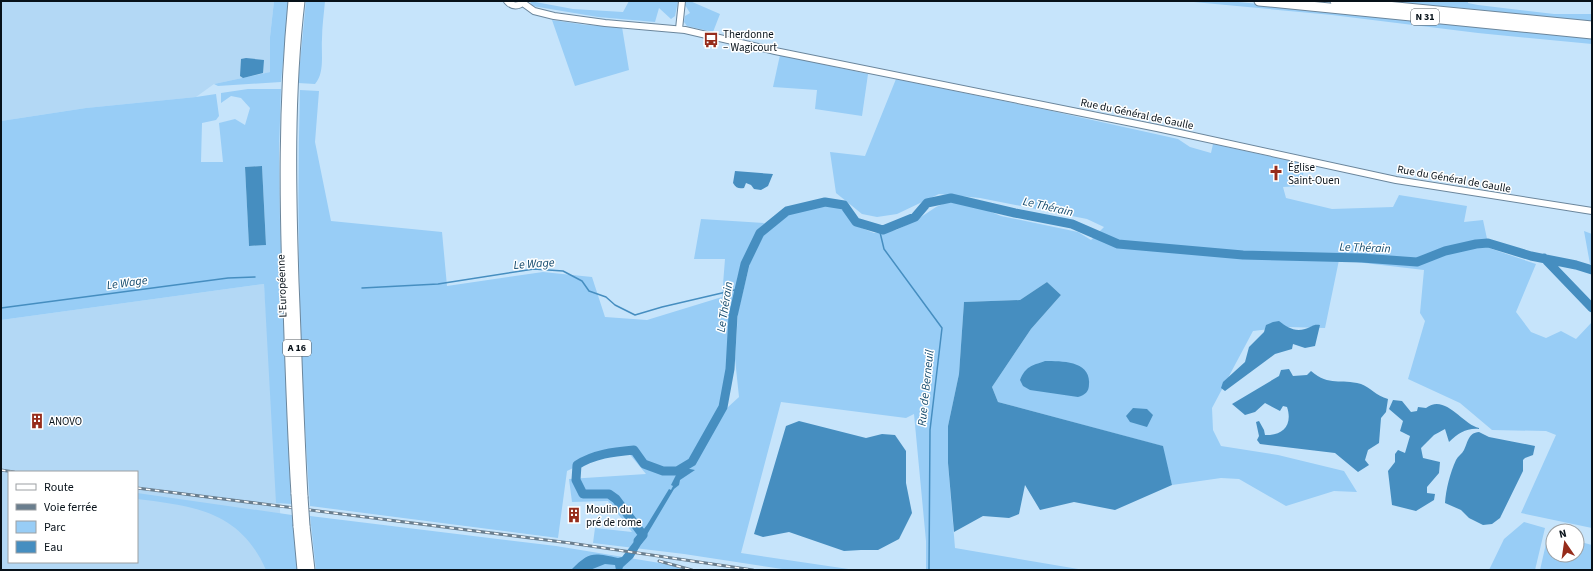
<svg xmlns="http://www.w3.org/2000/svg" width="1593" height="571" viewBox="0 0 1593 571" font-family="'Source Sans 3',sans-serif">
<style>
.built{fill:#b3d8f5;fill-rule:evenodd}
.green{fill:#98cdf6;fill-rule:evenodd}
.water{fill:#468ec0}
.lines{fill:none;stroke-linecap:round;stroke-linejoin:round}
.stream{stroke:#468ec0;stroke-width:1.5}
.river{stroke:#468ec0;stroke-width:9}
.tertiary-casing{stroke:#6b869c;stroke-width:8}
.trunk-casing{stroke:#6b869c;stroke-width:11}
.motorway-casing{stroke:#6b869c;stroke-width:11}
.tertiary{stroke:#fff;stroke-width:6}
.trunk{stroke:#fff;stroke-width:9}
.motorway{stroke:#fff;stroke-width:9}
.rail-casing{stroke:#6a7e8e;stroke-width:3}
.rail{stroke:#fff;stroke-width:1.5;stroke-dasharray:4.5;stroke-linecap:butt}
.motorway-bridge-casing{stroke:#6b869c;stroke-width:11;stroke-linecap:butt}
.motorway-bridge{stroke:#fff;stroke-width:9}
.labels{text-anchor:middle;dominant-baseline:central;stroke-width:3;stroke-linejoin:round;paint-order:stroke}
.shield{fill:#fff;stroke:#51585e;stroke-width:1}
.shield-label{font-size:10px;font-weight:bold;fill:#071119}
.poi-label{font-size:11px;fill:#071119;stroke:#fff;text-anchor:start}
.street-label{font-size:11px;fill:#071119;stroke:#fff}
.water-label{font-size:12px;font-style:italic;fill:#12496c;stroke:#fff}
</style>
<rect width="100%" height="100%" fill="#c6e4fb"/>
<!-- built -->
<path class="built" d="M1,1H274L270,37V72L214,84L196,97L86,108L1,121Z
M264,284L281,525L288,570H1V320ZM9,472H137V562H9Z"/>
<!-- green -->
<path class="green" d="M274,1H289L281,82L218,86L214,84L270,72V37Z
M306,1H325C324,13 322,26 322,39C321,53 325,73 315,84L298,83Z
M530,1L573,9L623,12L629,1H678L675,16L671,19L659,8L655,22L598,17L532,6Z
M686,1H690L720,14L713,32L687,26L684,22L685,16L690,13L685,5Z
M1183,1H1228L1592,37V44L1478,33L1332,15Z
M1381,1H1468V3L1478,5L1554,14H1592V22L1463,8Z
M552,20L586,25L622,27L629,70L575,86Z
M780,55L868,74L862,116L815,109L817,90L773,87Z
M896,79L1047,110L1178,139L1190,147L1211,153L1213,144L1305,164L1301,186L1283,187L1286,198L1332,209L1393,207L1399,195L1467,206L1464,222L1483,220L1489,248L1536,264L1516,312L1531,332L1546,338L1561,331L1576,339L1592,322V528L1521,513L1556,435L1546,431L1492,430L1460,403L1408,379L1425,321L1420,313L1424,270L1339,260L1325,328L1288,327L1253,331L1212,408L1213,430L1221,446L1278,455L1344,471L1357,492L1334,491L1286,506L1239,479L1221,478L1172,485L1162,446L998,402L992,387L1031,329L1061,295L1047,282L1020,300L964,302L959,374L948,426V463L955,548L1084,570H926V541L914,414L906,418L781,402L741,553L855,570H789L684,554L593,543L595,528L632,532L608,501L572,502L569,479L646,474L627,451L602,454L567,471L558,538L310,506C300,368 296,229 300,90L319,91L315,142L331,221L442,232L447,286L543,272L592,277L605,317L647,320L722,297L725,259H694L701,219L764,223L738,275L727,408L739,397L735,359L738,312L750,263L765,232L788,213L826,205L842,208L859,227L874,233L896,230L915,221L936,207L950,201L974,205L1001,216L1078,232L1091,240L1104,227L1087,219L980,198L939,194L897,214L877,217L862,214L836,193L830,152L865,156Z
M248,89H281L279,151L280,222L291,504L276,503L264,284L1,320V121L86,108L196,97L216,94L219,116L216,120L202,123L201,162H223L219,123L235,119L245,125L250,108L241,98L231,96L221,103V93ZM262,166L266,245L249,246L245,167Z
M1584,231L1592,234V265L1590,264Z
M137,493L292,515L298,570H266C240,511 194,506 137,499Z
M310,516L556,546L666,564L687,570H316Z
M1524,522L1545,528L1535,570H1489L1504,539Z
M1548,535L1553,536V555H1577V541L1592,545V570H1540Z"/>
<!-- water -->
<path class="water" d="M246,58L264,60L263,73L243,78L240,76L241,59Z
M262,166L266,245L249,246L245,167Z
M735,171L773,174L768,186L761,190L754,189L751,185L746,183L744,188C739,189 736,188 733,183Z
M1047,282L1061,295L1031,329L992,387L998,402L1163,446L1172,485L1115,510L1074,502L1040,510L1025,485L1019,514L1009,518L983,516L954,532L948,463V426L959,374L964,302L1020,300Z
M1279,321C1287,327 1294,332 1305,329C1313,327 1312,324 1320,325L1315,346L1305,348L1293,344L1292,349L1275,354L1225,391L1221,388L1223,382L1245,362L1249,347L1264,332L1266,325L1273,322Z
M1045,361C1062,361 1091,361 1089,384C1089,392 1085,395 1078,397L1030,390L1023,386L1020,380C1026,366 1031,366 1045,361Z
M1289,369L1293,376L1307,375L1311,371C1330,387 1340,378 1361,384C1370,387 1376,396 1388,399L1386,412L1381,418L1379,443L1368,450L1365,460L1369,465L1358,472L1335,453L1260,444L1257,440L1259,436L1256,422L1259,421L1264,430L1265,435C1283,436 1293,425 1287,407L1283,406L1280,411L1265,403L1255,412L1245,415L1232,404L1279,376L1281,370Z
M1393,400L1402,401L1411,412L1417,411L1418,407L1426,408C1445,393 1462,424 1479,428V429C1466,428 1459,433 1449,442L1445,429L1434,435L1421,448L1423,458L1440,462L1439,473L1427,487V493L1435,494L1434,500L1416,511L1392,505L1388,471L1395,462V454L1398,450L1405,453L1410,436L1400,431L1403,421L1389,409Z
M1133,408L1147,409L1153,415L1147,427L1130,422L1126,416Z
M799,421L866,438L882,434L895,435L906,451V483L912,513L899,539L878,550H861L844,551L789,532L763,537L754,534L786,426Z
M1479,432L1489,437L1535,446L1533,455L1525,458L1523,460V471L1500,518L1492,524L1483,525L1469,518L1461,510L1445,503C1446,489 1450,473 1456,460C1458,456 1462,454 1464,450C1468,442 1468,433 1479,432Z
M680,467L695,470L680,480L679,485L674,489L633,558L623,567L622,570H616L615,565L605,564L590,570H571C590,551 593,553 618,558L622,557L647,525L669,489L671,490L673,486L671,485Z"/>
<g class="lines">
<!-- stream -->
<path class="stream" d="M879,228L884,249L942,328L930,430L929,570
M362,288L438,284L534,269L563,271L582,281L589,291L606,297L615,305L635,315L662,307L739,289
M1,308L228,278L255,277"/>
<!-- river -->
<path class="river" d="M1544,258L1592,308
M638,541L643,535L616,499L609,494H583L576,480L577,465C594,454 613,452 634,450L644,464L663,471H677L692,462L723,407L730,369L733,316L745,264L760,233L787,211L825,202L844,205L856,222L883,230L915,217L927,203L951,198L1015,213L1072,224L1118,244L1243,255L1362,258L1417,262L1445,251L1476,244L1488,243L1531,256L1576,265L1592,270"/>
<defs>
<path id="tertiary" d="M507,1C512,7 519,7 524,1
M523,3L534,11L554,16L605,23L685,30L775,51L1157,128L1396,180L1592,211
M679,29L682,1"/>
<path id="trunk" d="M1259,1L1592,34
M1335,1L1592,26"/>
<path id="motorway" d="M293,1C283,105 284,202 288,306C290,369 292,431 296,494
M300,1C289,94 291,188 294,282C297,354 299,425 303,497
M298,526L302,570
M305,526L310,570"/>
</defs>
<!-- tertiary casing -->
<use href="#tertiary" class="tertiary-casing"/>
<!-- trunk casing -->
<use href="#trunk" class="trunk-casing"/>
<!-- motorway casing -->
<use href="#motorway" class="motorway-casing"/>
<!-- tertiary -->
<use href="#tertiary" class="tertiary"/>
<!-- trunk -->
<use href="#trunk" class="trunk"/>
<!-- motorway -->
<use href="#motorway" class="motorway"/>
<defs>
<path id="rail" d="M1,470L14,472
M137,488L570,543L753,570
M659,561L692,570"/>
</defs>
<!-- rail casing -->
<use href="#rail" class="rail-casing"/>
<!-- rail -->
<use href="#rail" class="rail"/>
<defs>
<path id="motorway-bridge" d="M296,494L298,526
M303,497L305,526"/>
</defs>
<!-- motorway-bridge casing -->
<use href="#motorway-bridge" class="motorway-bridge-casing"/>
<!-- motorway-bridge -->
<use href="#motorway-bridge" class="motorway-bridge"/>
</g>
<!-- icons -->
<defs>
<symbol id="bus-bare" viewBox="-9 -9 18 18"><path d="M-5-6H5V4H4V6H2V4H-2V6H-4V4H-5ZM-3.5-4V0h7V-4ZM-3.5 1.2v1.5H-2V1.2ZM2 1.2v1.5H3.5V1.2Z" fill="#962c1b" stroke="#fff" stroke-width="2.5" paint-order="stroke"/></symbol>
<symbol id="church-bare" viewBox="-9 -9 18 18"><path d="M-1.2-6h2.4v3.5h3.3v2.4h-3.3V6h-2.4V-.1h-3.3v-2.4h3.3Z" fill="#962c1b" stroke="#fff" stroke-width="2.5" paint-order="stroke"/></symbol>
<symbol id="building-bare" viewBox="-9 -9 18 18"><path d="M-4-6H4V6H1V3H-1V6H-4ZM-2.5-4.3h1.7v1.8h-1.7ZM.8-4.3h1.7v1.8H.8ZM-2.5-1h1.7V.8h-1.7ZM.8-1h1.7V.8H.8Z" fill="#962c1b" stroke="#fff" stroke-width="2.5" paint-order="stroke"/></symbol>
</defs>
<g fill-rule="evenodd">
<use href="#bus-bare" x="700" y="29" width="22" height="22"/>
<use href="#church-bare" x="1265" y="162" width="22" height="22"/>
<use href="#building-bare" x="26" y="410" width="22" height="22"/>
<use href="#building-bare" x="563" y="504" width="22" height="22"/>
</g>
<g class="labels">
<!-- shield labels -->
<g class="shield">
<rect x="1411" y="9" width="28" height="16" rx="3"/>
<rect x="283" y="340" width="28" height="16" rx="3"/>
</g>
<g class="shield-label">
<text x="1425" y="17">N 31</text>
<text x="297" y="348">A 16</text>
</g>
<!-- poi labels -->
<g class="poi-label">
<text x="723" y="34">Therdonne<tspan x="723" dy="13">– Wagicourt</tspan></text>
<text x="1288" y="167">Église<tspan x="1288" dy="13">Saint-Ouen</tspan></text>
<text x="49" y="421">ANOVO</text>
<text x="586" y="509">Moulin du<tspan x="586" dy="13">pré de rome</tspan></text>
</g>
<!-- street labels -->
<g class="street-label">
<text transform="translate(1137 114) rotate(12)">Rue du Général de Gaulle</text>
<text transform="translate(1454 179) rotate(10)">Rue du Général de Gaulle</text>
<text transform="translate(282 286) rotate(-92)">L'Européenne</text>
</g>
<!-- water labels -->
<g class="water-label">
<text transform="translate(1048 207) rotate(13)">Le Thérain</text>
<text transform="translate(1365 248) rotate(2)">Le Thérain</text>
<text transform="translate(534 264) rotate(-4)">Le Wage</text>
<text transform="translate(127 283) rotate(-8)">Le Wage</text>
<text transform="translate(725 307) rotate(-81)">Le Thérain</text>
<text transform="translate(926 388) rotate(-84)">Rue de Berneuil</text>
</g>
</g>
<!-- border -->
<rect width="1593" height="571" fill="none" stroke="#071119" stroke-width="4"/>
<!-- legend -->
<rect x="8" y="471" width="130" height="92" fill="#ffffff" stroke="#9ca0a3"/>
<rect x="16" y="484" width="20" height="6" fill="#ffffff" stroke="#9ca0a3"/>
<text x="44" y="491" font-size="12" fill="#071119">Route</text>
<rect x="16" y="504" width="20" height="6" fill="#6a7e8e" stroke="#9ca0a3"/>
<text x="44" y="511" font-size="12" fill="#071119">Voie ferrée</text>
<rect x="16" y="521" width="20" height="12" fill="#98cdf6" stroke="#9ca0a3"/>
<text x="44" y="531" font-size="12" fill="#071119">Parc</text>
<rect x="16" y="541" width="20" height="12" fill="#468ec0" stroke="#9ca0a3"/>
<text x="44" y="551" font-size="12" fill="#071119">Eau</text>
<!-- north arrow -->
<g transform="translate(1565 543) rotate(347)"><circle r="19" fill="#ffffff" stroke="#9ca0a3"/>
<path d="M0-3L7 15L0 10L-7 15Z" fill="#962c1b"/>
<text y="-6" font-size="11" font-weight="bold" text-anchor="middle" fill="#071119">N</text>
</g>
</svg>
